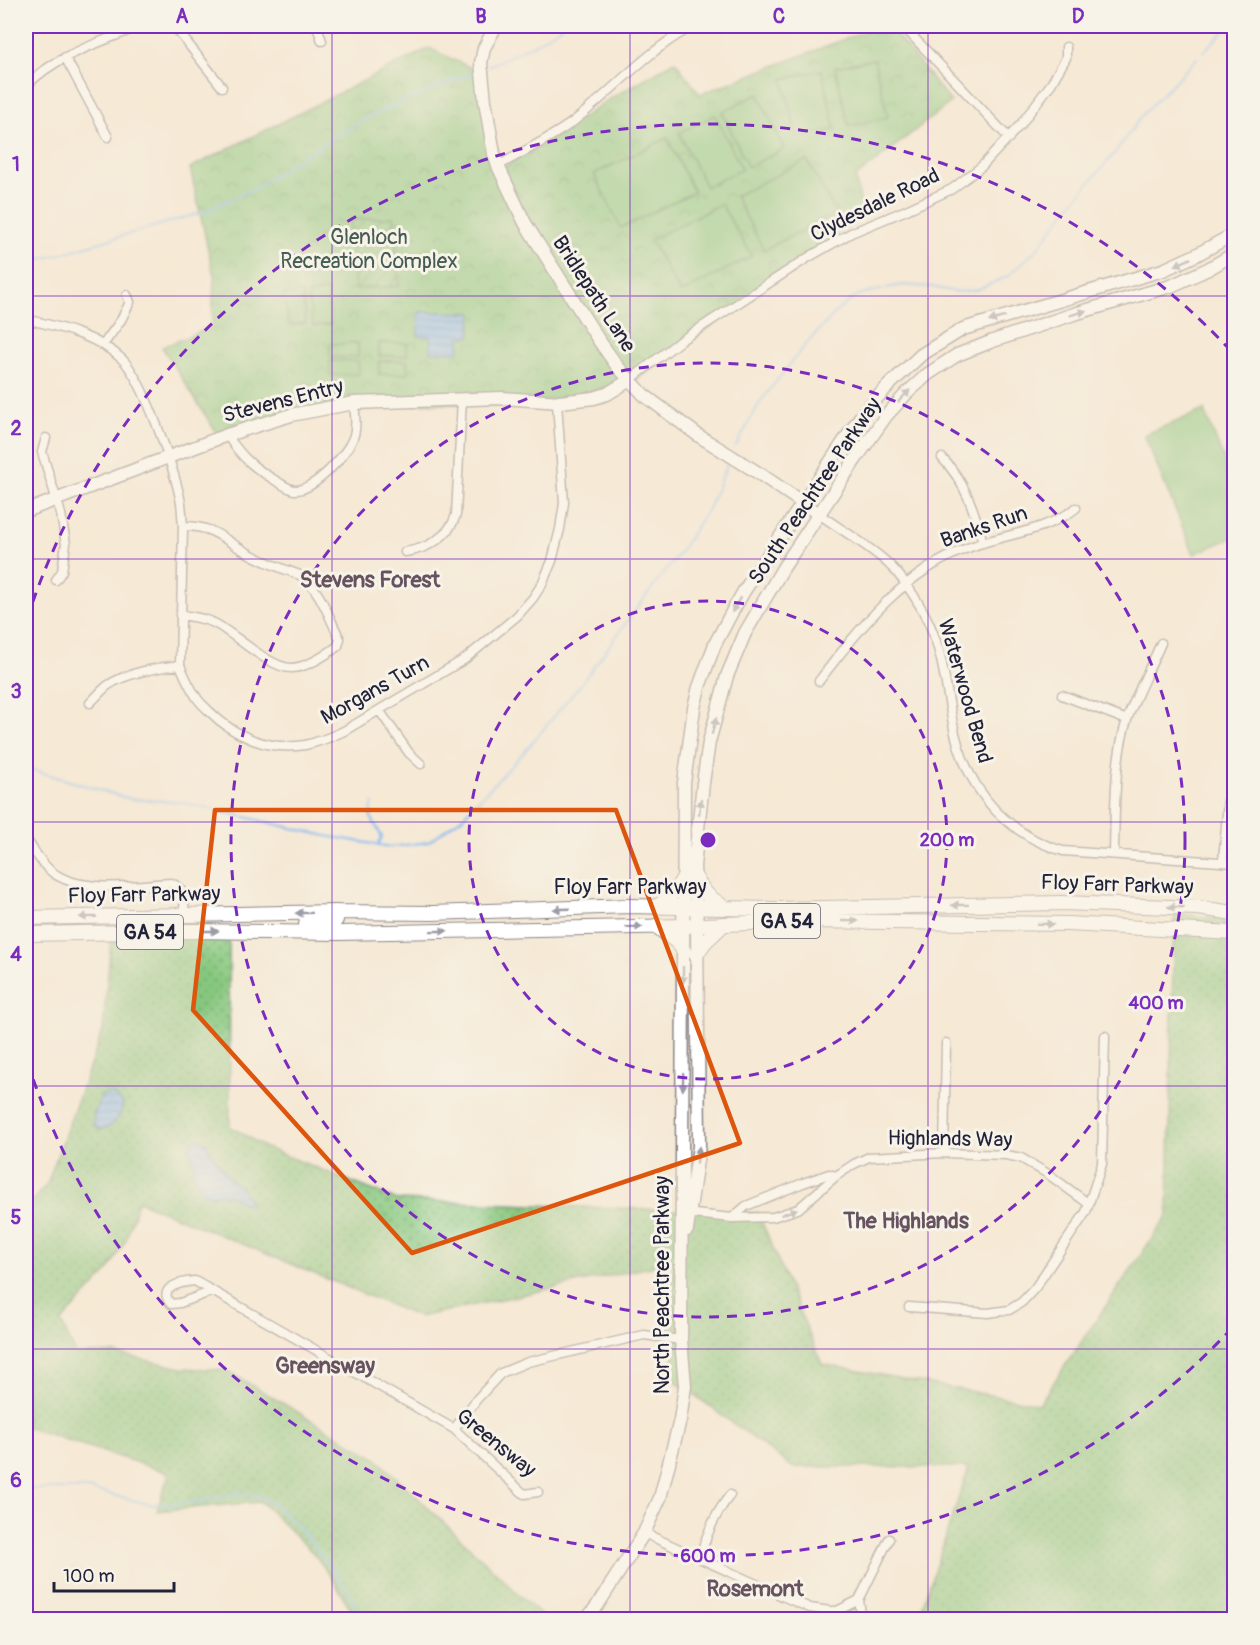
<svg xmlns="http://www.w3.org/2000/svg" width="1260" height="1645" viewBox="0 0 1260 1645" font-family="Pangolin,sans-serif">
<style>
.grass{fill:url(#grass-dots);stroke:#54745c;stroke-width:1.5}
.park{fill:url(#park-crowns);stroke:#54745c;stroke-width:1.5}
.garden{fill:url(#garden-furrows);stroke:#54745c;stroke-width:1.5}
.pitch{fill:#86c77e;stroke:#54745c;stroke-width:1.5}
.water{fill:url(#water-rules);stroke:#526d96;stroke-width:1.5}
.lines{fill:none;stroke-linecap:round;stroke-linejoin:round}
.stream{stroke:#81b8f0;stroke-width:2}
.street-casing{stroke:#8c8688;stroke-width:11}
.secondary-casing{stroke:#8c8688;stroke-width:15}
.primary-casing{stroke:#8c8688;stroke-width:16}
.street{stroke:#fff;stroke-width:8}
.secondary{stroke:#fff;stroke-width:12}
.primary{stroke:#fff;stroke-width:14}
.oneway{fill:#9c9ca7}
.marked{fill:none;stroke:#de560e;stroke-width:4.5;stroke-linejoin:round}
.grid{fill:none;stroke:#7b2cbf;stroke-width:1.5;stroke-opacity:0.55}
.ring{fill:none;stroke:#7b2cbf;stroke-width:3;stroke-dasharray:10 8}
.labels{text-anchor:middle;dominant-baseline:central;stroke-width:6;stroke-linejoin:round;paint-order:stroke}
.shield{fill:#f7f3e8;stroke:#62616f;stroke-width:1.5}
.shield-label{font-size:20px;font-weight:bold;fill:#22223b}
.street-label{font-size:21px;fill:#22223b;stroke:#f7f3e8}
.park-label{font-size:21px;fill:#455c52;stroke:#f7f3e8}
.neighbourhood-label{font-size:22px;font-weight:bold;fill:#67535f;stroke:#f7f3e8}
.centre{fill:#7b2cbf;stroke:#f7f3e8;stroke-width:3}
.ring-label{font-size:18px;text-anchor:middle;font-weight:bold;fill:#7b2cbf;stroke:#f7f3e8;stroke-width:6;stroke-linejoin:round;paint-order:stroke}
.neatline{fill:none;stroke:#7b2cbf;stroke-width:2}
.grid-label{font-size:20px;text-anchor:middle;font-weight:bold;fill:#7b2cbf}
</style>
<defs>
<pattern id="grass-dots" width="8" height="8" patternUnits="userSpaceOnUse" patternTransform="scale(1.5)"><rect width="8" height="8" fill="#86c77e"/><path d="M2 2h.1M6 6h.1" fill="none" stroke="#6da168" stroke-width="1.8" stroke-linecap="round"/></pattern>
<pattern id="park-crowns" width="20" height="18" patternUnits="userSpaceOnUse" patternTransform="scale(1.5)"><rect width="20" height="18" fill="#86c77e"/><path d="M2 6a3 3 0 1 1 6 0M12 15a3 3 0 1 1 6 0" fill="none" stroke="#6da168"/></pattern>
<pattern id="garden-furrows" width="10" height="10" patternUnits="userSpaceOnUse" patternTransform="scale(1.5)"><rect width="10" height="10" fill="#86c77e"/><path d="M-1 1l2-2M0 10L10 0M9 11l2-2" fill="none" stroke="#6da168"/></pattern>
<pattern id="water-rules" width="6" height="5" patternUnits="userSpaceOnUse" patternTransform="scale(1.5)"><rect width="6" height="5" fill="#81b8f0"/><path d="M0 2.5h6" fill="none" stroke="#6995c4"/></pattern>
</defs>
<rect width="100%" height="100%" fill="#f7f3e8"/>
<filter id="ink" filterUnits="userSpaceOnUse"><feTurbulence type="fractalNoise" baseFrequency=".0167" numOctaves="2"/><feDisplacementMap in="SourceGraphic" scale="12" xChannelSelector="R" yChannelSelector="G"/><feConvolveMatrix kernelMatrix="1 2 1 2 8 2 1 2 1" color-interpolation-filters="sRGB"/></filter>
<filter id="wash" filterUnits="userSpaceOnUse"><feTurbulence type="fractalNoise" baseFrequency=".008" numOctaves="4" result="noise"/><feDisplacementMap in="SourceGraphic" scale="24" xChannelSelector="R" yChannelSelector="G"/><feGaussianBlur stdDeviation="1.35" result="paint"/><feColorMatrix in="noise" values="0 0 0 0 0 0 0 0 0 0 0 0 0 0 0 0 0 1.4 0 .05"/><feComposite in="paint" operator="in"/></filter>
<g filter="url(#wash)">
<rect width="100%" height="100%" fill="#f5e9d5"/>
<!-- grass -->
<path class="grass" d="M1174,912L1234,922V1619H918L969,1467H792L673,1379V1262L419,1317L138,1201L126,1240L108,1271L61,1322L76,1354L113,1353L182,1368L226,1370L376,1458L545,1619H357L331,1577L315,1555L261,1502L157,1511L169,1473L26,1427V1208L47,1184L103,1030L111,938L229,930L230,1126L264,1147L397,1200L758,1213L822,1364L1039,1404L1168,1215Z"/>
<!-- park -->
<path class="park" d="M879,26H889L951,102L855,178L864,216L632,383L522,406L362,402L219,437L162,347L212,327L214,276L190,168L429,48L482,73L500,169L548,141L608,100L675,61L700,94Z"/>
<!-- garden -->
<path class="garden" d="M394,217L399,286L355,289L350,220Z"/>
<!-- pitch -->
<path class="pitch" d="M874,59L888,117L849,126L835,67Z
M822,70L835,129L797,138L783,79Z
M758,94L784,149L748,167L722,112Z
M715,115L742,169L706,187L679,133Z
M667,138L694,192L621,228L594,174Z
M807,160L836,213L764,250L735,196Z
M721,204L752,256L681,293L650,240Z
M327,291L331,324L313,326L308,295Z
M302,292L306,323L289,325L284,297L285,295Z
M358,343V357H330V344Z
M379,343H407V356H379Z
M330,361H358L359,374L330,375Z
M379,361H407L408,374H379Z
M1204,410L1234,484V537L1194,554L1144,435Z"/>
<!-- water -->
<path class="water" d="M419,312L472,313L470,337H460L459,352H431V337L418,336Z
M113,1094L123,1103C120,1119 116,1124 101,1130L93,1125C93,1114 97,1106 102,1095Z
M196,1138L206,1142L210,1151L219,1163L230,1180L241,1187L251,1204L240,1202L232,1196L221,1194L210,1195L202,1192L192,1172L194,1164L189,1146Z"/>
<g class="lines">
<!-- stream -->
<path class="stream" d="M1203,52L1229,26
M487,67L536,43L563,26
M26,262L46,258L204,212L255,188L310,152L363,120L403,101L478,71
M736,446L760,402L806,344L838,310L858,295L901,285L932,287L956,292L977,290L1008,276L1036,250L1072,203L1113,155L1144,113L1197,58
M26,768L130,799L181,802L326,836L391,847L428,842L463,817L470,809
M373,802L370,815L382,837L378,845
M476,803L526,750L581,684L640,604L678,555L708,509L727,465
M26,1489H88L152,1505L195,1502L240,1493L259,1496L276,1506L304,1533L340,1579L364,1620"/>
</g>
</g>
<g filter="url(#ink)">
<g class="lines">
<defs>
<path id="street" d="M174,26L222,87
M317,26L322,41
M903,26L1009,138
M65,57L108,137
M26,86C57,54 100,43 140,26
M498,166C523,151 550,139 574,121C602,99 627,73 655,51C667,42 680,32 694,26
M34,321C64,328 98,337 122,359C144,380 175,471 181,503C182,510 182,518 183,526L180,665C185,677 190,688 197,698C200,703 205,707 209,711C235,737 269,751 305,745C319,742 331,737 344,731L465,659L517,616L533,598L542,584L552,561L560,529L564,503L557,403
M103,345L121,320L130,302L127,295
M630,380L680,341L809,257L851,233L904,211L952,189L982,166L1021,124L1051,84L1066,58V47
M227,435C242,458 254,468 278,482C283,485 289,489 294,490C313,492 349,453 354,435C357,425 355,413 354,403
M46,438L42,452L61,514L66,544L62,571L56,580
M942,458C965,481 975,512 983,543
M819,514C840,529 863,542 883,559C900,573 913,593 924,613C942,646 945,682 952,719C958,754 972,786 997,812C1017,831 1036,843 1063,851L1234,863
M405,552C427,549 449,537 456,515L462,399
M180,615C193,617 205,618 216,624C236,635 271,669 292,668C308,667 326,655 338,646L340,639C330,620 320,589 302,576C284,569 266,563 250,554C223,540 216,526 183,526
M819,681C861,626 905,570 973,546C1007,534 1047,531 1076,508
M1062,695L1127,720
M90,703C96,697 101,691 107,686C125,673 159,667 180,665
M379,710L409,753L421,764
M26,839C34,850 41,864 52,872C81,894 136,885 171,883C185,888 187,902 182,915
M1114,854C1115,812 1114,759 1127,720C1136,694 1150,669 1161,643
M1223,861L1228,801L1234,769
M944,1153L946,1043
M685,1213L732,1218L773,1217L798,1209L836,1176L854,1164L869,1157L944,1153L1006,1155L1021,1158L1048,1174L1089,1204
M732,1218L746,1206L803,1183L829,1174L836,1176
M213,1291L180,1303L171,1304C156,1287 182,1282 195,1281L454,1429L524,1494L538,1492
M909,1307L988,1313L1009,1310L1022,1302L1035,1288L1086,1212L1102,1164L1105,1036
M454,1429L477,1399L501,1373L528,1362L644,1335L681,1340
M644,1533L787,1598L810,1608L830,1611H837L859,1600L889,1539
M700,1558C706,1535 715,1514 730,1495
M859,1600L861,1614L859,1620"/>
<path id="secondary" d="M496,26L484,48L481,63L485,101L494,154L498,166L525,223L598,339L617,366L644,395L699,436L760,474L819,514
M26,511L227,435L291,415L354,403L502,398L560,402L594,398L607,394L630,380
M687,1230L699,1146L697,925L694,866L703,783L709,742L727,676L745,633L783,568L855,460L886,416L906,394L928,374L957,355L993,341L1074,314L1171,286L1208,269L1234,254
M586,1620L597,1606L644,1533L660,1498L680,1420L685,1386L681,1340L684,783L694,708L699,687L715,644L732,612L744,591L863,413L888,386L921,355L963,329L1163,270L1196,255L1234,234"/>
<path id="primary" d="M695,877C704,893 708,897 724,907
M656,907C669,900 675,891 683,879
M26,918L337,912L432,913L630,906L776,909L1062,903L1198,908L1234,913
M306,924L331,923L336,920L337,912
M656,926L678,943L684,951
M26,934L192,931L339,933L684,926L796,921L1068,924L1234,933
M696,955L704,943L724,924"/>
</defs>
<!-- street casing -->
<use href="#street" class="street-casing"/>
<!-- secondary casing -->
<use href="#secondary" class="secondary-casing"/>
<!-- primary casing -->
<use href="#primary" class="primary-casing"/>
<!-- street -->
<use href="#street" class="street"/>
<!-- secondary -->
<use href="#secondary" class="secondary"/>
<!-- primary -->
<use href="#primary" class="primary"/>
</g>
<!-- one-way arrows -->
<defs><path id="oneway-solid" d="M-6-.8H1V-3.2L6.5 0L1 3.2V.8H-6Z" transform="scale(1.5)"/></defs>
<g class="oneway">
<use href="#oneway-solid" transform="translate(1183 262) rotate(155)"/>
<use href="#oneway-solid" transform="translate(1078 313) rotate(-17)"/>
<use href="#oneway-solid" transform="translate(997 319) rotate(164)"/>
<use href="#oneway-solid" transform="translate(904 396) rotate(-46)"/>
<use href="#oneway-solid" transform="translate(736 605) rotate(119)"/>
<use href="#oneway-solid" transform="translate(714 726) rotate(-75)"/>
<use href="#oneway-solid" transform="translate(700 807) rotate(-83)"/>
<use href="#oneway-solid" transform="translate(960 905) rotate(179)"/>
<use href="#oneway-solid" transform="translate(1176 907) rotate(-178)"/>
<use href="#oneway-solid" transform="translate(562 909) rotate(178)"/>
<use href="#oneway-solid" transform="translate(304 913) rotate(179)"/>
<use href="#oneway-solid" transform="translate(88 917) rotate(179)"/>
<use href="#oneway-solid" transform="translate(850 921)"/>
<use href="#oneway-solid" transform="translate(1045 924) rotate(1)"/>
<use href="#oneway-solid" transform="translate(634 927) rotate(-1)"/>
<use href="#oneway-solid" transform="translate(210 931)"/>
<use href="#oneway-solid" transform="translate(439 931) rotate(-1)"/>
<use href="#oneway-solid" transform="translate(683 975) rotate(90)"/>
<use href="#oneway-solid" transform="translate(683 1082) rotate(91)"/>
<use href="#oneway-solid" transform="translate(698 1155) rotate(-82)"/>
<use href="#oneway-solid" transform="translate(789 1212) rotate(-21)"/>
</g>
</g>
<!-- marked area -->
<path d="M0 0H1260V1645H0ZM215,810H616L740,1143L412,1253L193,1010Z" fill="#f5e9d5" fill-opacity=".55" fill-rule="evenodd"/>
<path class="marked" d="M215,810H616L740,1143L412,1253L193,1010Z"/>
<!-- grid -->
<path class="grid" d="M332,26V1620M630,26V1620M928,26V1620M26,296H1234M26,559H1234M26,822H1234M26,1086H1234M26,1349H1234"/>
<!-- distance rings -->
<g class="ring">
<circle cx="708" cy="840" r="239"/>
<circle cx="708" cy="840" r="477"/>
<path d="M1232 1328A716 716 0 0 1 27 1061M27 619A716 716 0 0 1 1232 352"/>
</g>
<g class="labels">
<!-- shield labels -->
<g class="shield">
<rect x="754" y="904" width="66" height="34" rx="4.5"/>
<rect x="117" y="915" width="66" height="34" rx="4.5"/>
</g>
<g class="shield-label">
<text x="787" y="921">GA 54</text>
<text x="150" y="932">GA 54</text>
</g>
<!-- street labels -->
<g class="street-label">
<text transform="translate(875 205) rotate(-26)">Clydesdale Road</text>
<text transform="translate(594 294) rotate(57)">Bridlepath Lane</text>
<text transform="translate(283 401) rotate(-14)">Stevens Entry</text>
<text transform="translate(815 491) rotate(-56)">South Peachtree Parkway</text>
<text transform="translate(984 527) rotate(-19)">Banks Run</text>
<text transform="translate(375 690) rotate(-29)">Morgans Turn</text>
<text transform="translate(965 691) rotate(74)">Waterwood Bend</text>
<text transform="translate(1117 885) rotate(2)">Floy Farr Parkway</text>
<text x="630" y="887">Floy Farr Parkway</text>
<text transform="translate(144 895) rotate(-1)">Floy Farr Parkway</text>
<text transform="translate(950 1139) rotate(1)">Highlands Way</text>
<text transform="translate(662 1285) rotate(-90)">North Peachtree Parkway</text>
<text transform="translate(496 1443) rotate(39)">Greensway</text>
</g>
<!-- park labels -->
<g class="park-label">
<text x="369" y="237">Glenloch<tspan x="369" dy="24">Recreation Complex</tspan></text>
</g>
<!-- neighbourhood labels -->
<g class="neighbourhood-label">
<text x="370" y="580">Stevens Forest</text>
<text x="906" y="1221">The Highlands</text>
<text x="325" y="1366">Greensway</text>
<text x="755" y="1589">Rosemont</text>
</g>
</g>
<circle cx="708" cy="840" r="9" class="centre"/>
<g class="ring-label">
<text x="947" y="846">200 m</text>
<text x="1156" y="1009">400 m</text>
<text x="708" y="1562">600 m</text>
</g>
<!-- margin -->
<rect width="1260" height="1645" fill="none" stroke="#f7f3e8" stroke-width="66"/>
<!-- scale -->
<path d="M54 1582v9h120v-9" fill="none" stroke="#22223b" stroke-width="3"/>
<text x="63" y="1582" font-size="18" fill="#22223b" stroke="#f7f3e8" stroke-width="4.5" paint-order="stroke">100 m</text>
<rect x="33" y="33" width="1194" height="1579" class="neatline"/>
<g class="grid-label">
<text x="182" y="23">A</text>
<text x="481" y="23">B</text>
<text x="779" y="23">C</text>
<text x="1078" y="23">D</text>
<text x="16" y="171">1</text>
<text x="16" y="435">2</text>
<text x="16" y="698">3</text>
<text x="16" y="961">4</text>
<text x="16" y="1224">5</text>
<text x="16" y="1487">6</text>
</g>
</svg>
